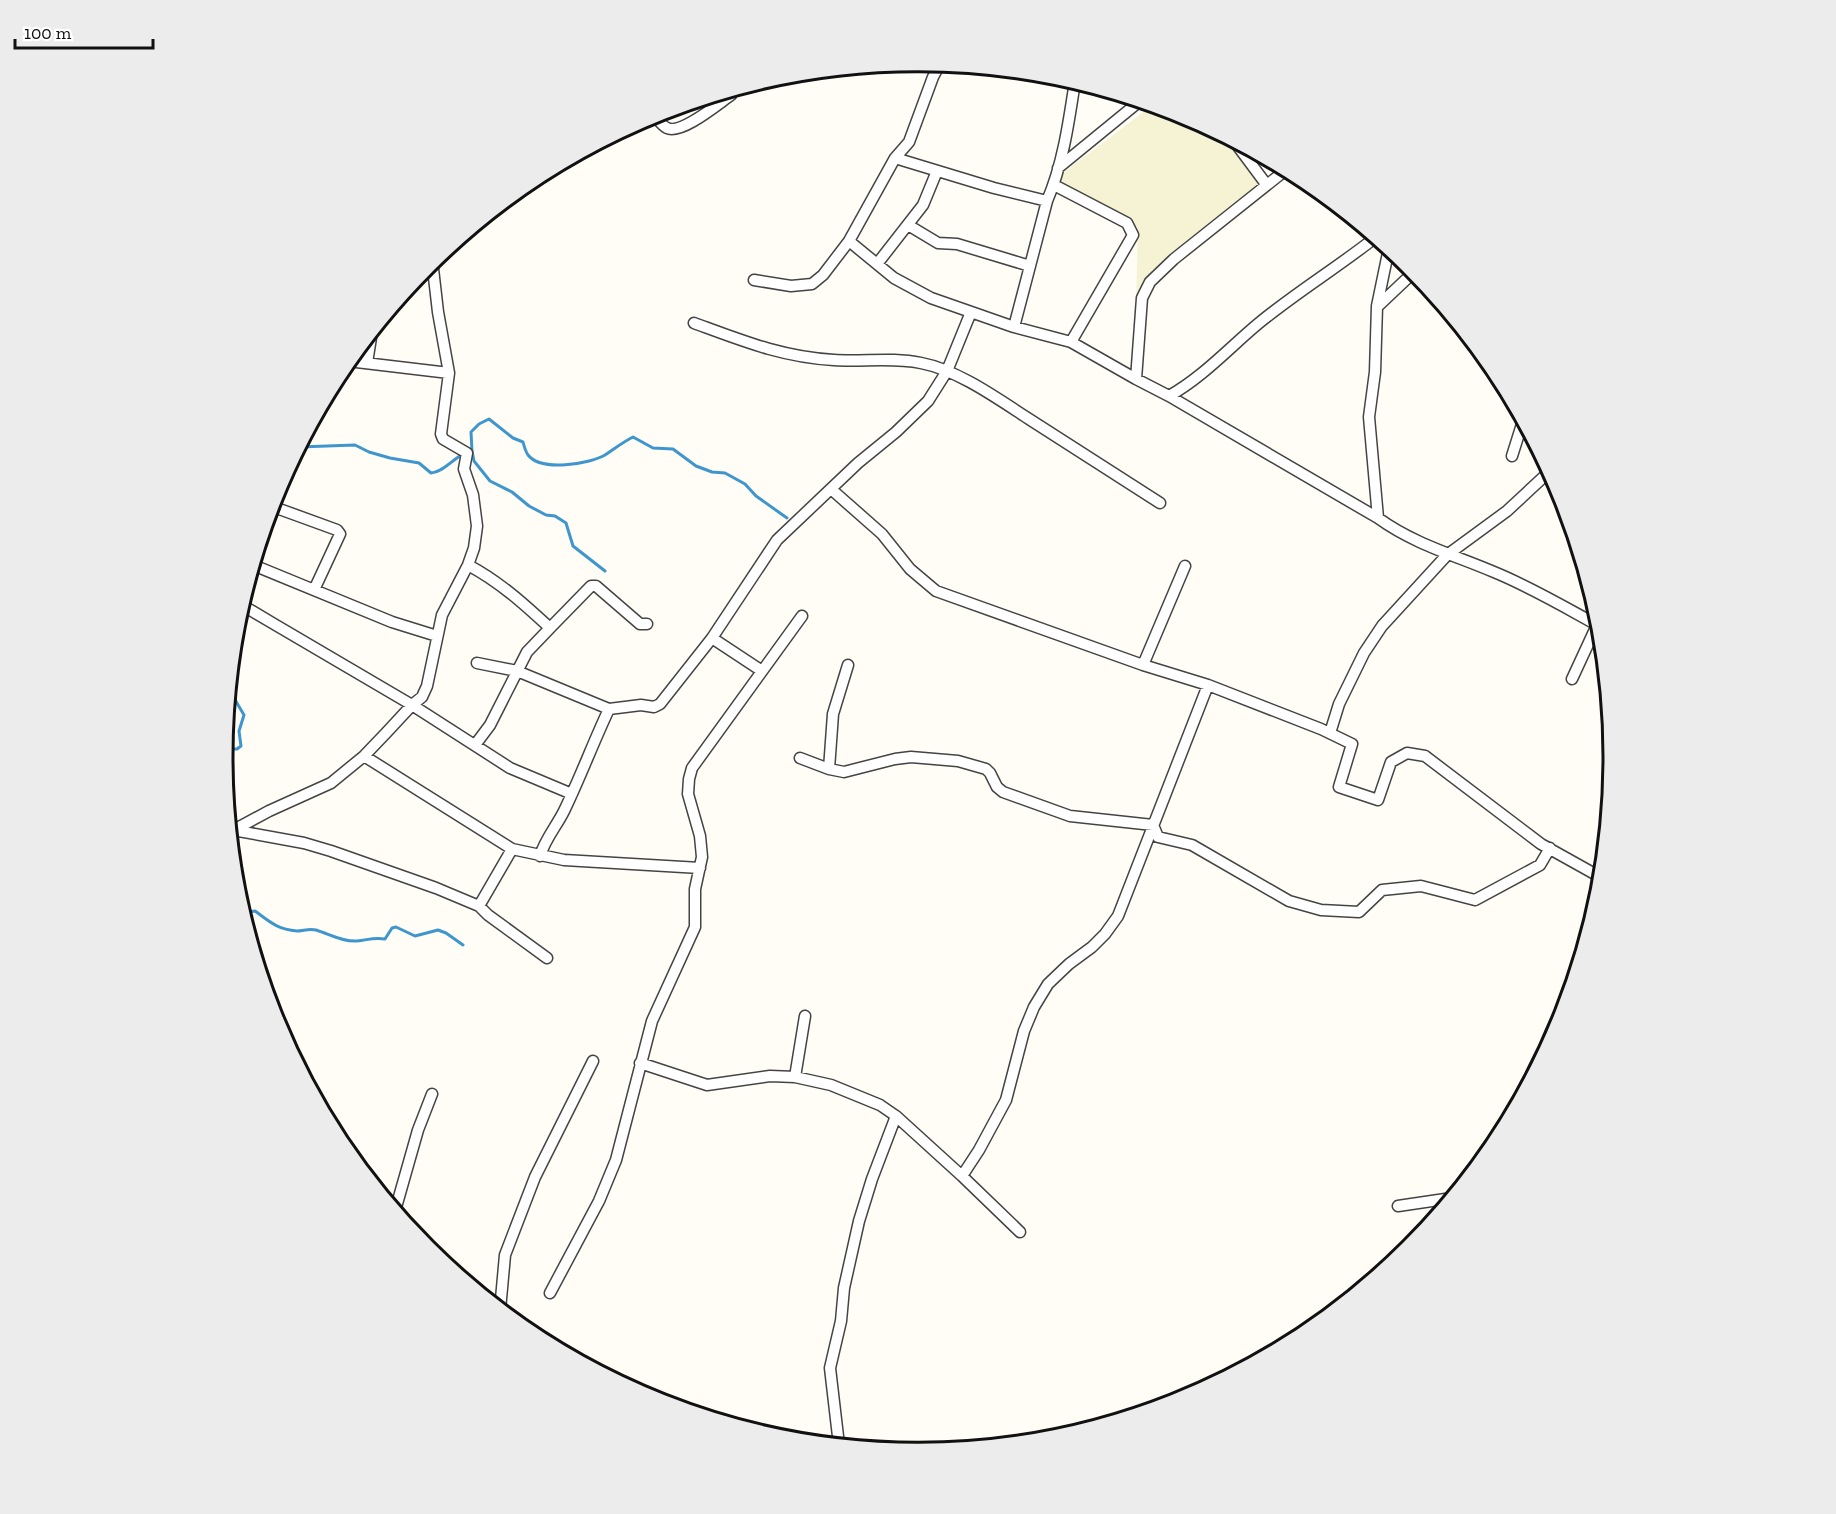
<svg xmlns="http://www.w3.org/2000/svg" width="1836" height="1514" viewBox="0 0 1836 1514" font-family="'Zilla Slab',serif">
<style>
.farmland{fill:#f6f3d4}
.lines{fill:none;stroke-linecap:round;stroke-linejoin:round}
.stream{stroke:#3f96cf;stroke-width:3}
.minor-casing{stroke:#444;stroke-width:13}
.minor{stroke:#fff;stroke-width:10}
.rim{fill:none;stroke:#111;stroke-width:3}
</style>
<rect width="100%" height="100%" fill="#fffdf5"/>
<!-- farmland -->
<path class="farmland" d="M1153,105L1184,115L1220,133L1259,184L1143,283L1136,306L1138,227L1060,181L1063,173Z"/>
<g class="lines">
<!-- stream -->
<path class="stream" d="M299,447L355,445L369,452L390,458L419,463L431,473C445,471 452,459 464,454
M472,451L471,432L479,424L489,419L513,438L523,442C524,446 526,452 528,455C541,472 589,464 605,455C614,449 623,442 633,437L653,448L673,449L696,466L712,472L725,473L745,484L756,496L787,518
M471,452L472,451L474,461L490,481L512,492L529,506L546,515L555,516L566,523L573,546L605,571
M223,749H237L241,746L239,731L244,715L234,698L230,684
M227,799L232,828
M242,913L255,911C270,922 277,929 297,931C303,931 309,928 316,930C329,934 343,942 357,941C368,940 373,937 385,939L392,928L396,927L415,936L438,930L446,933L463,945"/>
<defs>
<path id="minor" d="M653,114C657,118 662,126 667,128C681,135 718,104 731,95
M1234,141L1266,184
M895,158L994,188L1047,201
M1058,168L1140,101
M1054,185L1127,223L1133,235L1071,342
M908,225L938,243L957,244L1030,266
M849,241L894,278L931,298L1014,327L1071,342L1136,379L1169,396L1378,518C1414,544 1454,555 1494,572C1531,587 1566,608 1601,627
M877,264L923,205L937,171
M754,280L791,286L812,284L823,275L849,241L895,158L909,142L933,77L940,64
M1378,306L1415,271
M694,323C743,341 782,357 834,360C863,362 892,357 921,363C958,370 998,399 1029,419C1073,447 1116,475 1160,503
M1014,327L1047,201C1063,164 1069,121 1075,81
M348,361L449,373
M367,363L372,331
M1136,379L1142,298L1150,282L1174,259L1287,169
M1169,396C1203,377 1230,347 1259,323C1297,292 1338,267 1376,237
M1512,456L1523,421
M831,489L882,534L910,569L936,591L1143,665L1208,685L1321,729L1352,744L1339,787L1378,800L1391,762L1407,753L1425,756L1541,844L1602,878
M271,506L337,530L340,534L314,590
M1378,518L1369,417L1375,372L1377,306L1389,248
M253,565L392,622L437,636
M468,565C500,582 524,604 550,628L527,652L490,725L475,745
M242,602L247,608L274,624L412,705L510,768L572,794
M550,628L591,586H596L640,624H647
M712,638L762,671
M477,663L517,671L609,709
M1143,665L1185,566
M1572,679L1597,625
M1330,733L1339,704L1364,653L1382,626L1447,555L1507,511L1550,471
M364,756L512,849L564,860L700,868
M800,758L829,769L844,772L895,759L911,757L958,761L986,769L990,773L997,787L1003,792L1070,816L1153,825L1158,837L1192,845L1289,901L1321,910L1359,912L1382,890L1421,886L1475,900L1540,865L1550,848
M829,769L833,714L848,665
M233,830L304,843L331,851L436,888L479,906L488,915L547,958
M230,832L269,811L331,783L364,756L386,733L412,705L422,697L427,686L442,615L468,565L474,548L477,526L473,495L464,469L467,453L443,439L441,434L449,373L438,312L432,260
M540,856C545,839 556,827 564,811C580,778 593,743 609,709L641,705L654,707L660,704L712,638L777,540L858,463L896,432L928,401L947,371L971,312
M479,906L512,849
M640,1063L707,1085L770,1076L795,1077L831,1085L880,1105L896,1116L962,1176L1020,1232
M795,1077L805,1016
M962,1176L979,1150L1006,1100L1024,1031L1034,1007L1048,984L1069,964L1092,947L1105,934L1118,916L1208,685
M1398,1206L1452,1198
M395,1211L418,1130L432,1094
M550,1293L599,1201L616,1160L652,1021L695,927V889L702,857L700,836L688,794L689,779L692,768L802,616
M500,1310L505,1255L535,1177L593,1061
M839,1445L830,1368L841,1321L844,1288L859,1221L872,1179L896,1116"/>
</defs>
<!-- minor casing -->
<use href="#minor" class="minor-casing"/>
<!-- minor -->
<use href="#minor" class="minor"/>
</g>
<!-- crop -->
<path d="M0 0H1836V1514H0ZM233 757a685 685 0 1 1 1370 0a685 685 0 1 1-1370 0Z" fill="#ececec" fill-rule="evenodd"/>
<path class="rim" d="M233 757a685 685 0 1 1 1370 0a685 685 0 1 1-1370 0Z"/>
<!-- scale -->
<path d="M15 39v9h138v-9" fill="none" stroke="#111111" stroke-width="3"/>
<text x="24" y="39" font-size="18" fill="#111111" stroke="#ffffff" stroke-width="4.5" paint-order="stroke">100 m</text>
</svg>
